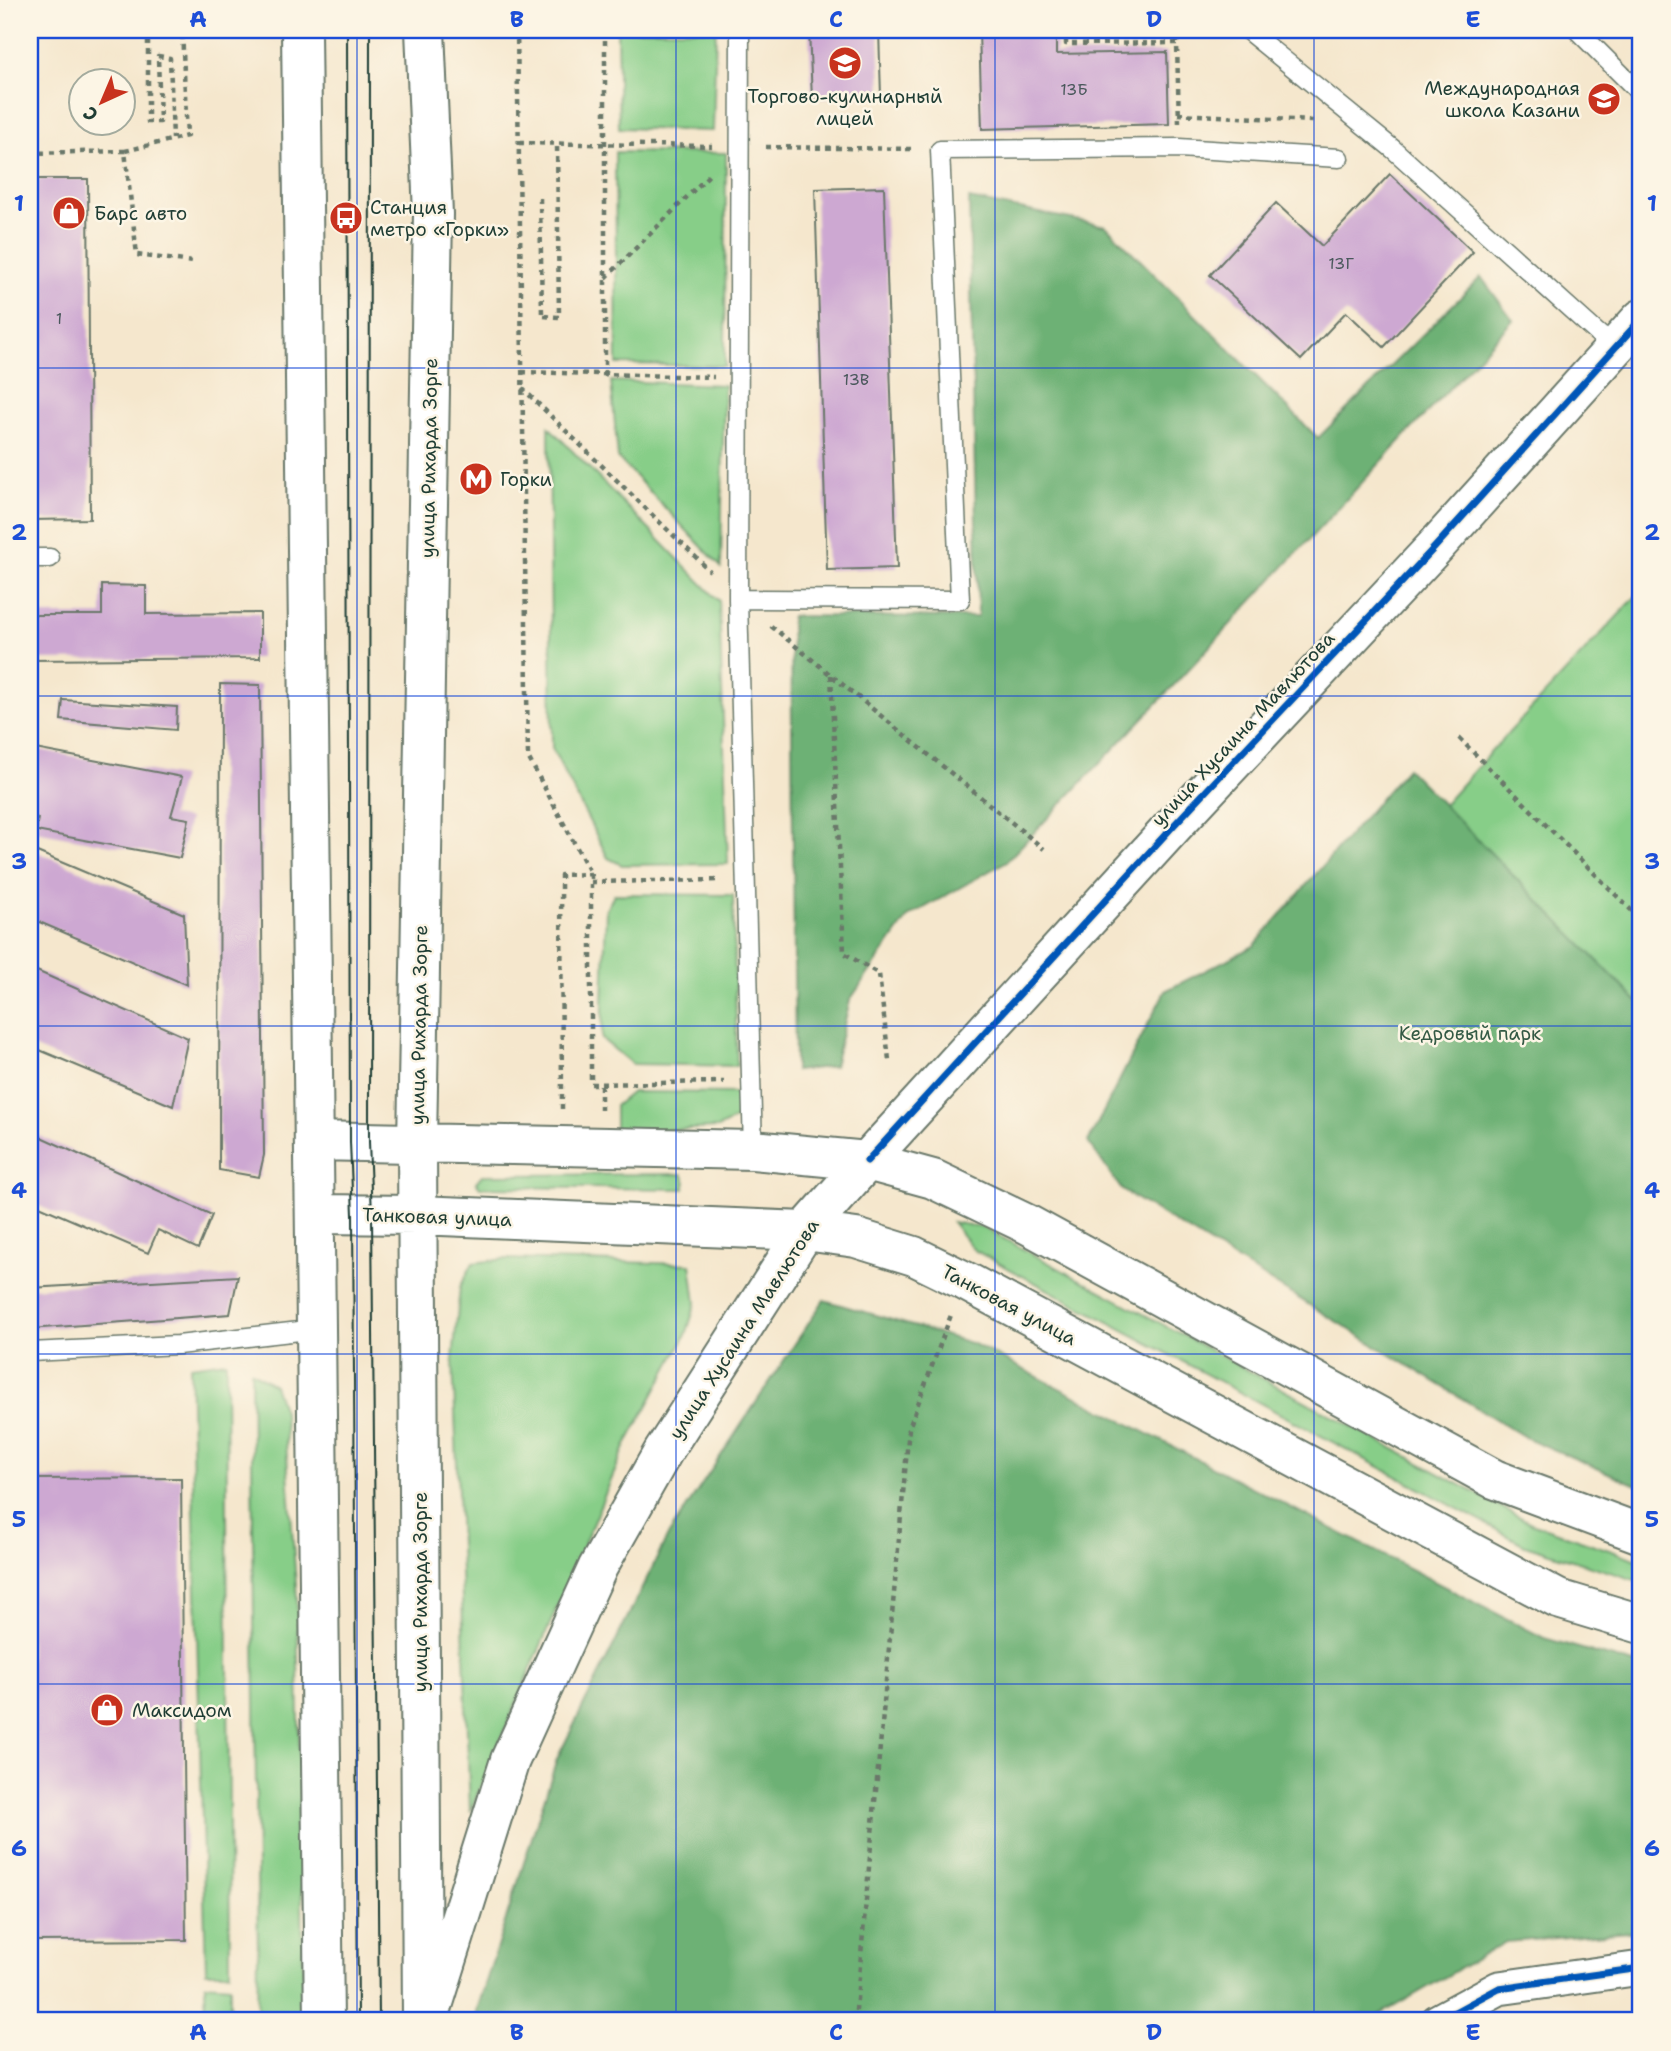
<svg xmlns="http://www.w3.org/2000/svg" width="1671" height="2051" viewBox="0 0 1671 2051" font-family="'Shantell Sans',sans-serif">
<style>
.green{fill:#87ce88;stroke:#53865e;stroke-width:2}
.forest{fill:#6db174;stroke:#467754;stroke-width:2}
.building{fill:#cda8d2}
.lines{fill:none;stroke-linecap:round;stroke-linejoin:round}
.service-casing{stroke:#6a786a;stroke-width:21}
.minor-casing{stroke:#6a786a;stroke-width:37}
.tertiary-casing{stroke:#6a786a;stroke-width:42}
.secondary-casing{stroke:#6a786a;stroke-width:42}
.path{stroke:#6a786a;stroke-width:4.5;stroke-dasharray:5 5;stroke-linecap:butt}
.service{stroke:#fff;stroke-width:18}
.minor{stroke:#fff;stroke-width:33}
.tertiary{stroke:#fff;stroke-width:38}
.secondary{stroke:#fff;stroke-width:38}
.tram{stroke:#1f3d34;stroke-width:2}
.cycleway-casing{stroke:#fcf5e5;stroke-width:11}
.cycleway{stroke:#0057b8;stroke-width:7}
.grid{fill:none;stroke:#1d4ed8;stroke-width:2;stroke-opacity:0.55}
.labels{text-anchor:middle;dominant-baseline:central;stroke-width:5;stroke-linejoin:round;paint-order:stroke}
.number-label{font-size:16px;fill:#4a585c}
.poi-label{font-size:19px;fill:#1f3d34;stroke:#fcf5e5;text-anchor:start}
.street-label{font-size:19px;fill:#1f3d34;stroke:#fcf5e5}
.park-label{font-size:19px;fill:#345a45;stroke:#fcf5e5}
.neatline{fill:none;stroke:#1d4ed8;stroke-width:2.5}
.grid-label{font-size:23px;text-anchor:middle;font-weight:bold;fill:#1d4ed8}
</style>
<rect width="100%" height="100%" fill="#fcf5e5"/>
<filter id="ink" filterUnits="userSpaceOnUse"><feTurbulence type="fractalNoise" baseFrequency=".0143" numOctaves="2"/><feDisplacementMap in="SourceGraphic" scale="14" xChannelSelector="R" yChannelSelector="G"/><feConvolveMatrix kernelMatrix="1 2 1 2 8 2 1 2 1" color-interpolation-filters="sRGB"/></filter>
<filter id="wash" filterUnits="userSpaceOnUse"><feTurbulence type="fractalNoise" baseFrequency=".00686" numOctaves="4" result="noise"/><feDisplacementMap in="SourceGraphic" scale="28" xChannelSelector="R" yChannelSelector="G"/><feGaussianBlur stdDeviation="1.57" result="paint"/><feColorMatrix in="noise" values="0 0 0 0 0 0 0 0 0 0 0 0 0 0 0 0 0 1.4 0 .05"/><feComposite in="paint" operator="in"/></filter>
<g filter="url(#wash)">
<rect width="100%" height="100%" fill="#f5e7cd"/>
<!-- green -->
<path class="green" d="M617,30H716L713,131L619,128Z
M615,152L726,153L725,366L617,364Z
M611,381L724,385L721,567L618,458Z
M549,427L719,601L728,864L622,865L608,858L552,748Z
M1641,591V1290L1296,969L1489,754Z
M614,894L733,895L737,1066L632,1064L602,1039L606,910Z
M632,1092L738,1093L742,1116L718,1128L615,1132V1106Z
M682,1174L686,1182L684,1189L480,1187L476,1182L482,1175Z
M952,1222L984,1228L1531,1523L1641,1561V1582L1525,1545L974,1250Z
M506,1259L691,1264L696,1303L686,1335L626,1445L470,1812L453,1359L460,1287L473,1263Z
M226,1361L230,1972H206L190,1366Z
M251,1371L274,1385L284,1414L297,1599L303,1962L302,2021H257L258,1954Z
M205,1984L230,1986V2021H206Z"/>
<!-- forest -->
<path class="forest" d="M969,199L1106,226L1318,438L1481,277L1513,320L1161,699L1007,861L908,917L850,1000L834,1066L795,1071L791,616L978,617Z
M1407,768L1641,1005V1487L1525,1437L1122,1190L1088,1142L1165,991L1254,946Z
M824,1300L974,1344L1544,1638L1641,1666V1931L1506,1942L1369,2021H477V2010L557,1759L669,1534Z"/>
<g id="blocks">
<!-- building -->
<path class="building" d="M809,30H879L881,96L812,98Z
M979,30H1056V54L1167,52L1169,124L982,129Z
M1390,174L1473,252L1384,347L1346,312L1301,360L1210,275L1276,203L1322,246Z
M30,179H88L90,519L30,520Z
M884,187L897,568L827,570L815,189Z
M102,585L146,586V614L260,613V658L30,660V615H102Z
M220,684L260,685L264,1155L259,1177L219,1170Z
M63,700L177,707L176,730L61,720Z
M30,748L182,777L171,816L189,819L180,858L36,831L38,818L30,816Z
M30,849L184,914L187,985L30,918Z
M30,968L188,1038L173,1106L30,1046Z
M30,1132L212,1215L198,1249L158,1230L148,1253L30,1202Z
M238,1276L230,1314L30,1329V1288Z
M181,1478L186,1940L30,1941V1479Z"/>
</g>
</g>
<g filter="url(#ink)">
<use href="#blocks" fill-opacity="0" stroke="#6a786a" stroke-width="2"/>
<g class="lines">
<defs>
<path id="service" d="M740,30L738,599L753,1150
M1247,30L1393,149L1614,348
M1577,30L1641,94
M30,558H50
M738,599L960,600L940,150L1179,148L1339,158
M30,1352L178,1345L317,1329
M1639,2021L1641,2010"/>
<path id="minor" d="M1438,2021L1499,1988L1641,1968"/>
<path id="tertiary" d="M867,1161L1175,824L1435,547L1641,319"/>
<path id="secondary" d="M301,30L324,2021
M315,1141L753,1150L867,1161L933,1179L1027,1224L1494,1479L1641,1534
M316,1214L418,1215L805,1231L856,1238L914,1256L967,1282L1558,1599L1641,1624
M432,2009L510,1760L598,1567L663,1452L805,1231L867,1161
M422,2021L417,1144L433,214L425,30"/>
</defs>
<!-- service casing -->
<use href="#service" class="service-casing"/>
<!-- minor casing -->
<use href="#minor" class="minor-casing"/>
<!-- tertiary casing -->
<use href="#tertiary" class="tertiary-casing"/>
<!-- secondary casing -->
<use href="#secondary" class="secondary-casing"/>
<!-- path -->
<path class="path" d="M148,30V122H160L158,56L170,58L173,139
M517,30L528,757L591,874V1084L724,1082
M1066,30V44L1177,43L1179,124
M1177,30V43
M1178,114L1314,121
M519,143L712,146
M766,147L915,149
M125,151L187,136L182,30
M30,153L125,151L137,255L193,262
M540,198L542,316L559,317L557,143
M606,278L711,173
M522,372L714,377
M605,375V30
M522,388L710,571
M771,626L1044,849
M831,675L844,953L879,974L889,1060
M1459,738L1641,920
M591,882L721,880
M562,1109L561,875L591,874
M601,1110V1083
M855,2021L909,1428L951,1315"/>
<!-- service -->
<use href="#service" class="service"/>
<!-- minor -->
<use href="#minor" class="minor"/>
<!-- tertiary -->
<use href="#tertiary" class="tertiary"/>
<!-- secondary -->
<use href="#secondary" class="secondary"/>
<!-- tram -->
<path class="tram" d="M347,30L350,1142L353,1215L358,2021
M370,30L369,1142L372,1215L379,2021"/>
<defs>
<path id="cycleway" d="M867,1161L1175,824L1435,547L1641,319
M1438,2021L1499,1988L1641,1968"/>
</defs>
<!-- cycleway casing -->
<use href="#cycleway" class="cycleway-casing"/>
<!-- cycleway -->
<use href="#cycleway" class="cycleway"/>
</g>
</g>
<!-- grid -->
<path class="grid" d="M357,30V2021M676,30V2021M995,30V2021M1314,30V2021M30,368H1641M30,696H1641M30,1026H1641M30,1354H1641M30,1684H1641"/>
<!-- icons -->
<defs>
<symbol id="university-disc" viewBox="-11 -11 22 22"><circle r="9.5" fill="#c8321e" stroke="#fcf5e5"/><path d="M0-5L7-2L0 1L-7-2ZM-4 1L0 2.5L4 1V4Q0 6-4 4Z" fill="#fff"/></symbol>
<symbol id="school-disc" viewBox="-11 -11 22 22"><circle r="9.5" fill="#c8321e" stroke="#fcf5e5"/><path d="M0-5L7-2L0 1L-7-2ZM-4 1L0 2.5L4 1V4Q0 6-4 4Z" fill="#fff"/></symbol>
<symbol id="shop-disc" viewBox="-11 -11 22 22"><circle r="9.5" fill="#c8321e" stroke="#fcf5e5"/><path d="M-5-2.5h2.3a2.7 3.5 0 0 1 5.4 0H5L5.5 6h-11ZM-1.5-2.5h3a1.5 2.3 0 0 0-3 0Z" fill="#fff"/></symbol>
<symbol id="bus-disc" viewBox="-11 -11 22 22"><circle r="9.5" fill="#c8321e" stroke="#fcf5e5"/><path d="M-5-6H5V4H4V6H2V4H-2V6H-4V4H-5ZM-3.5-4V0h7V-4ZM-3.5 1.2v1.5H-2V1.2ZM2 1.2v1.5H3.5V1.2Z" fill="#fff"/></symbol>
<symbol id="metro-disc" viewBox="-11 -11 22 22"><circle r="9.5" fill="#c8321e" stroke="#fcf5e5"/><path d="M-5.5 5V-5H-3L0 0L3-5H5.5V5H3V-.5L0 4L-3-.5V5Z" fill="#fff"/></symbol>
</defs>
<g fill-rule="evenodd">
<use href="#university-disc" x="826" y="44" width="38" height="38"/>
<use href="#school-disc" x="1585" y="80" width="38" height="38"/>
<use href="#shop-disc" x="50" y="194" width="38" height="38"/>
<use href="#bus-disc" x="327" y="199" width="38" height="38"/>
<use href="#metro-disc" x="457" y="460" width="38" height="38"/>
<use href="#shop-disc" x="88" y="1691" width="38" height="38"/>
</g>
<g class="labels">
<!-- number labels -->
<g class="number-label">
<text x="1074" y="89">13Б</text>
<text x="1341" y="263">13Г</text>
<text x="59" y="318">1</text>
<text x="856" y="379">13В</text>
</g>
<!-- poi labels -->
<g class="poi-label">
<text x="1580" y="88" text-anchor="end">Международная<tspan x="1580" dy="22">школа Казани</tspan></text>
<text x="845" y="96" text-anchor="middle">Торгово-кулинарный<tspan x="845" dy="22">лицей</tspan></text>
<text x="370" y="207">Станция<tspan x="370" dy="22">метро «Горки»</tspan></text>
<text x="94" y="213">Барс авто</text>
<text x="500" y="479">Горки</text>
<text x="132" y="1710">Максидом</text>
</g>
<!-- street labels -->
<g class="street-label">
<text transform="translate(429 458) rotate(-89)">улица Рихарда Зорге</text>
<text transform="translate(1243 729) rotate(-47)">улица Хусаина Мавлютова</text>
<text transform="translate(419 1025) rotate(-89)">улица Рихарда Зорге</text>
<text transform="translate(437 1217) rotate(2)">Танковая улица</text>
<text transform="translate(1009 1305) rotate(28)">Танковая улица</text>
<text transform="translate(744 1329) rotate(-57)">улица Хусаина Мавлютова</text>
<text transform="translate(420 1592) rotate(-90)">улица Рихарда Зорге</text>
</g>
<!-- park labels -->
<g class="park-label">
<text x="1470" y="1033">Кедровый парк</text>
</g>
</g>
<!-- margin -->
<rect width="1671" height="2051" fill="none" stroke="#fcf5e5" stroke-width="77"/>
<!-- north arrow -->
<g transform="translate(102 102) rotate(224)"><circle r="33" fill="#fcf5e5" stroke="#a4ab9e" stroke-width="2"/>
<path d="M0-5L12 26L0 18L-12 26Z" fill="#c8321e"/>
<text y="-10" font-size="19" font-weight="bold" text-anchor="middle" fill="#1f3d34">С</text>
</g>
<rect x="38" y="38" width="1594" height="1974" class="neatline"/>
<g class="grid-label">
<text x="198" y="27">A</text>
<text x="517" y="27">B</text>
<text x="836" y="27">C</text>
<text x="1154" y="27">D</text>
<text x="1473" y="27">E</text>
<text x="19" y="211">1</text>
<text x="1652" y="211">1</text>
<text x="19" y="540">2</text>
<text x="1652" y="540">2</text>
<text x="19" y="869">3</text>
<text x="1652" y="869">3</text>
<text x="19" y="1198">4</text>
<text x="1652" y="1198">4</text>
<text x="19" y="1527">5</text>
<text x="1652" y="1527">5</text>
<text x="19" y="1856">6</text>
<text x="1652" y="1856">6</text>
<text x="198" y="2040">A</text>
<text x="517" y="2040">B</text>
<text x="836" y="2040">C</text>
<text x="1154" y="2040">D</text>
<text x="1473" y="2040">E</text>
</g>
</svg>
